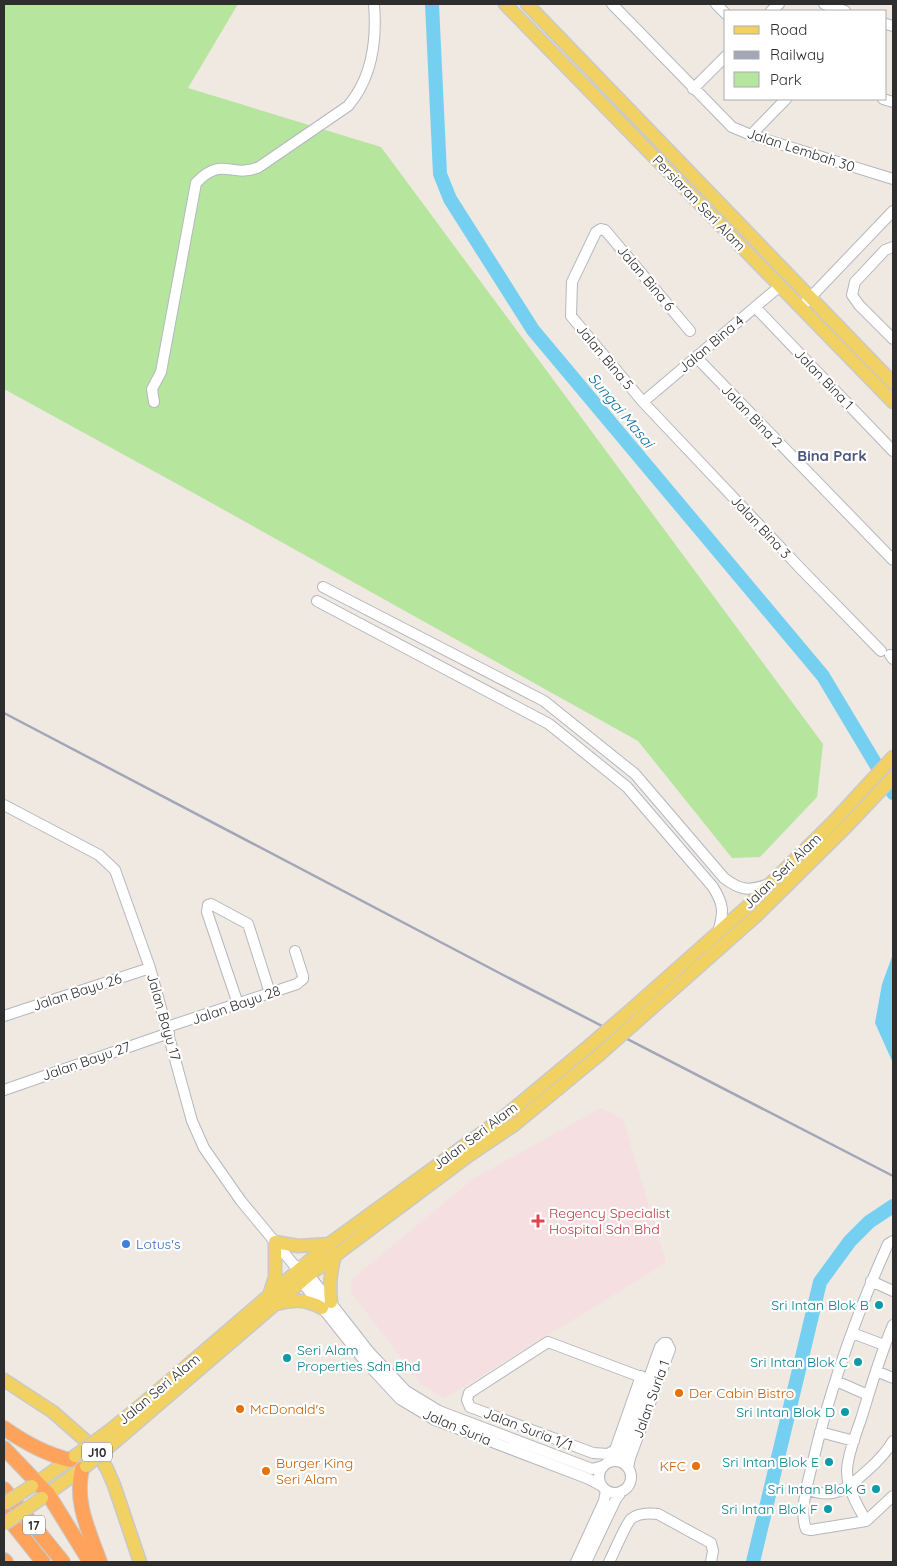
<svg xmlns="http://www.w3.org/2000/svg" width="897" height="1566" viewBox="0 0 897 1566" font-family="Quicksand,sans-serif">
<style>
.medical{fill:#f5dfe0}
.green{fill:#b6e59e}
.water{fill:#75cff0}
.lines{fill:none;stroke-linecap:round;stroke-linejoin:round}
.river{stroke:#75cff0;stroke-width:14}
.minor-casing{stroke:#b4b7c1;stroke-width:12}
.major-casing{stroke:#c9c9c9;stroke-width:15}
.highway-casing{stroke:#c9c9c9;stroke-width:16}
.minor{stroke:#fff;stroke-width:10}
.major{stroke:#f2d163;stroke-width:12}
.highway{stroke:#ffa35c;stroke-width:14}
.rail{stroke:#a3a6b8;stroke-width:2.5}
.major-bridge-casing{stroke:#c9c9c9;stroke-width:15;stroke-linecap:butt}
.major-bridge{stroke:#f2d163;stroke-width:12}
.health-dot{fill:#e0444e;stroke:#fff;stroke-width:2}
.shop-dot{fill:#3f7fe0;stroke:#fff;stroke-width:2}
.culture-dot{fill:#0f9aa8;stroke:#fff;stroke-width:2}
.food-dot{fill:#e8710a;stroke:#fff;stroke-width:2}
.labels{text-anchor:middle;dominant-baseline:central;stroke-width:4.5;stroke-linejoin:round;paint-order:stroke}
.shield{fill:#fff;stroke:#6d6d6d;stroke-width:1}
.shield-label{font-size:12px;font-weight:bold;fill:#2e2e2e}
.street-label{font-size:14px;fill:#2e2e2e;stroke:#fff}
.health-label{font-size:14px;fill:#be3a42;stroke:#fff;text-anchor:start}
.shop-label{font-size:14px;fill:#366cbe;stroke:#fff;text-anchor:start}
.culture-label{font-size:14px;fill:#0d838f;stroke:#fff;text-anchor:end}
.food-label{font-size:14px;fill:#c56008;stroke:#fff;text-anchor:start}
.water-label{font-size:15px;font-style:italic;fill:#0d6fa3;stroke:#fff}
.neighbourhood-label{font-size:15px;font-weight:bold;fill:#4d5680;stroke:#fff}
</style>
<rect width="100%" height="100%" fill="#efe9e1"/>
<!-- medical -->
<path class="medical" d="M601,1108L623,1119L666,1263L445,1398L421,1384L351,1292L352,1279L473,1179Z"/>
<!-- green -->
<path class="green" d="M4,4H238L188,88L381,147L823,744L817,797L760,857L732,858L638,741L199,496L4,389Z"/>
<!-- water -->
<path class="water" d="M893,954V1063L875,1023L882,984Z"/>
<g class="lines">
<!-- river -->
<path class="river" d="M432,4L440,174L450,199L533,330L823,676L893,793
M753,1562L820,1282L850,1241L869,1222L893,1206"/>
<defs>
<path id="minor" d="M612,4L732,127L751,135L893,179
M716,4L726,14
M824,4L845,11
M771,11L779,4
M886,24L893,26
M693,89L726,56
M883,99L893,102
M751,135L786,99
M893,247L885,250L855,282L852,295L859,305L893,339
M806,302L893,211
M755,307L893,451
M690,331L605,230L601,229L596,232L572,282L571,316L643,402L800,568L881,651
M696,357L893,560
M154,402L152,389L161,372L196,183C222,155 232,179 259,167L348,106C373,77 377,40 374,4
M643,402L780,286
M323,587L544,701L635,774L724,878C741,891 749,891 769,884
M317,601L549,724L627,787L713,887C724,905 724,912 718,932
M890,655L893,659
M4,805L99,855L115,870L150,968L192,1121L204,1148L241,1201L294,1265L302,1268L309,1275L370,1353L406,1391L439,1411L592,1469L603,1466
M238,1004L207,912L208,905L211,904L248,924L270,993
M4,1016L150,968
M167,1027L297,984L303,979V976L295,951
M4,1090L169,1033
M893,1241L888,1244C856,1315 830,1389 812,1465C808,1481 799,1513 806,1529L811,1530L866,1521L893,1496
M297,1276L363,1359L400,1399L435,1420L589,1479L602,1486
M871,1281L893,1291
M852,1333L884,1345
M876,1371L893,1378
M641,1376L615,1450L608,1454L593,1453L470,1407L467,1400L469,1393L548,1342L657,1383
M836,1381L868,1395
M820,1432L854,1441
M613,1461L621,1455L660,1347L664,1343H667L670,1349L630,1458L628,1468
M599 1477a16 16 0 1 1 32 0a16 16 0 1 1-32 0Z
M807,1489C834,1501 848,1488 868,1470C878,1461 886,1453 893,1441
M866,1521C858,1506 847,1489 847,1471C847,1456 856,1434 861,1419C871,1387 880,1355 893,1325
M576,1562L604,1501L606,1490
M586,1562L616,1499L622,1491
M609,1562C614,1553 625,1525 631,1519C638,1513 649,1513 658,1514L711,1543L713,1551L711,1562"/>
<path id="major" d="M505,4L893,402
M527,4L893,383
M625,1015L749,905L833,822L893,757
M634,1024L755,917L843,830L893,777
M269,1296L275,1277V1242L298,1246L329,1244
M331,1302C329,1284 330,1270 336,1253
M276,1304C295,1299 305,1299 322,1308
M4,1380L53,1412L94,1448L107,1469L114,1485L140,1562
M109,1431L145,1402L329,1244L505,1116L589,1046
M117,1440L309,1275L468,1156L514,1125L599,1055
M32,1486L75,1456
M42,1498L86,1466"/>
<path id="highway" d="M4,1428C25,1443 45,1454 70,1460
M4,1448L48,1494L90,1562
M82,1469C74,1502 89,1531 100,1562
M4,1489L63,1562
M4,1513L43,1562
M4,1560L6,1562"/>
</defs>
<!-- minor casing -->
<use href="#minor" class="minor-casing"/>
<!-- major casing -->
<use href="#major" class="major-casing"/>
<!-- highway casing -->
<use href="#highway" class="highway-casing"/>
<!-- minor -->
<use href="#minor" class="minor"/>
<!-- major -->
<use href="#major" class="major"/>
<!-- highway -->
<use href="#highway" class="highway"/>
<!-- rail -->
<path class="rail" d="M4,713L507,977L893,1176"/>
<defs>
<path id="major-bridge" d="M589,1046L625,1015
M599,1055L634,1024
M75,1456L109,1431
M86,1466L117,1440
M4,1504L32,1486
M4,1524L42,1498"/>
</defs>
<!-- major-bridge casing -->
<use href="#major-bridge" class="major-bridge-casing"/>
<!-- major-bridge -->
<use href="#major-bridge" class="major-bridge"/>
</g>
<!-- markers -->
<path class="health-dot" d="M535.5 1213.5h5v5h5v5h-5v5h-5v-5h-5v-5h5z"/>
<circle class="shop-dot" cx="126" cy="1244" r="5"/>
<g class="culture-dot">
<circle cx="879" cy="1305" r="5"/>
<circle cx="287" cy="1358" r="5"/>
<circle cx="858" cy="1362" r="5"/>
<circle cx="845" cy="1412" r="5"/>
<circle cx="829" cy="1462" r="5"/>
<circle cx="876" cy="1489" r="5"/>
<circle cx="828" cy="1509" r="5"/>
</g>
<g class="food-dot">
<circle cx="679" cy="1393" r="5"/>
<circle cx="240" cy="1409" r="5"/>
<circle cx="696" cy="1466" r="5"/>
<circle cx="266" cy="1471" r="5"/>
</g>
<g class="labels">
<!-- shield labels -->
<g class="shield">
<rect x="82" y="1442.5" width="30" height="19" rx="4"/>
<rect x="23" y="1515.5" width="22" height="19" rx="4"/>
</g>
<g class="shield-label">
<text x="97" y="1452">J10</text>
<text x="34" y="1525">17</text>
</g>
<!-- street labels -->
<g class="street-label">
<text transform="translate(801 150) rotate(18)">Jalan Lembah 30</text>
<text transform="translate(699 203) rotate(46)">Persiaran Seri Alam</text>
<text transform="translate(646 278) rotate(50)">Jalan Bina 6</text>
<text transform="translate(711 344) rotate(-40)">Jalan Bina 4</text>
<text transform="translate(605 357) rotate(50)">Jalan Bina 5</text>
<text transform="translate(824 379) rotate(46)">Jalan Bina 1</text>
<text transform="translate(752 416) rotate(46)">Jalan Bina 2</text>
<text transform="translate(761 527) rotate(47)">Jalan Bina 3</text>
<text transform="translate(782 871) rotate(-44)">Jalan Seri Alam</text>
<text transform="translate(77 992) rotate(-18)">Jalan Bayu 26</text>
<text transform="translate(236 1005) rotate(-19)">Jalan Bayu 28</text>
<text transform="translate(164 1017) rotate(74)">Jalan Bayu 17</text>
<text transform="translate(86 1061) rotate(-19)">Jalan Bayu 27</text>
<text transform="translate(475 1136) rotate(-37)">Jalan Seri Alam</text>
<text transform="translate(159 1389) rotate(-40)">Jalan Seri Alam</text>
<text transform="translate(651 1399) rotate(-70)">Jalan Suria 1</text>
<text transform="translate(457 1427) rotate(23)">Jalan Suria</text>
<text transform="translate(528 1429) rotate(21)">Jalan Suria 1/1</text>
</g>
<!-- health labels -->
<g class="health-label">
<text x="549" y="1213">Regency Specialist<tspan x="549" dy="16">Hospital Sdn Bhd</tspan></text>
</g>
<!-- shop labels -->
<g class="shop-label">
<text x="136" y="1244">Lotus's</text>
</g>
<!-- culture labels -->
<g class="culture-label">
<text x="869" y="1305">Sri Intan Blok B</text>
<text x="297" y="1350" text-anchor="start">Seri Alam<tspan x="297" dy="16">Properties Sdn Bhd</tspan></text>
<text x="848" y="1362">Sri Intan Blok C</text>
<text x="835" y="1412">Sri Intan Blok D</text>
<text x="819" y="1462">Sri Intan Blok E</text>
<text x="866" y="1489">Sri Intan Blok G</text>
<text x="818" y="1509">Sri Intan Blok F</text>
</g>
<!-- food labels -->
<g class="food-label">
<text x="689" y="1393">Der Cabin Bistro</text>
<text x="250" y="1409">McDonald's</text>
<text x="276" y="1463">Burger King<tspan x="276" dy="16">Seri Alam</tspan></text>
<text x="686" y="1466" text-anchor="end">KFC</text>
</g>
<!-- water labels -->
<g class="water-label">
<text transform="translate(621 410) rotate(50)">Sungai Masai</text>
</g>
<!-- neighbourhood labels -->
<g class="neighbourhood-label">
<text x="832" y="455">Bina Park</text>
</g>
</g>
<!-- border -->
<rect width="897" height="1566" fill="none" stroke="#2e2e2e" stroke-width="10"/>
<!-- legend -->
<rect x="724" y="10" width="162" height="90" fill="#ffffff" stroke="#ababab"/>
<rect x="734" y="26" width="25" height="8" fill="#f2d163" stroke="#ababab"/>
<text x="770" y="35" font-size="15" fill="#2e2e2e">Road</text>
<rect x="734" y="51" width="25" height="8" fill="#a3a6b8" stroke="#ababab"/>
<text x="770" y="60" font-size="15" fill="#2e2e2e">Railway</text>
<rect x="734" y="72" width="25" height="15" fill="#b6e59e" stroke="#ababab"/>
<text x="770" y="85" font-size="15" fill="#2e2e2e">Park</text>
</svg>
